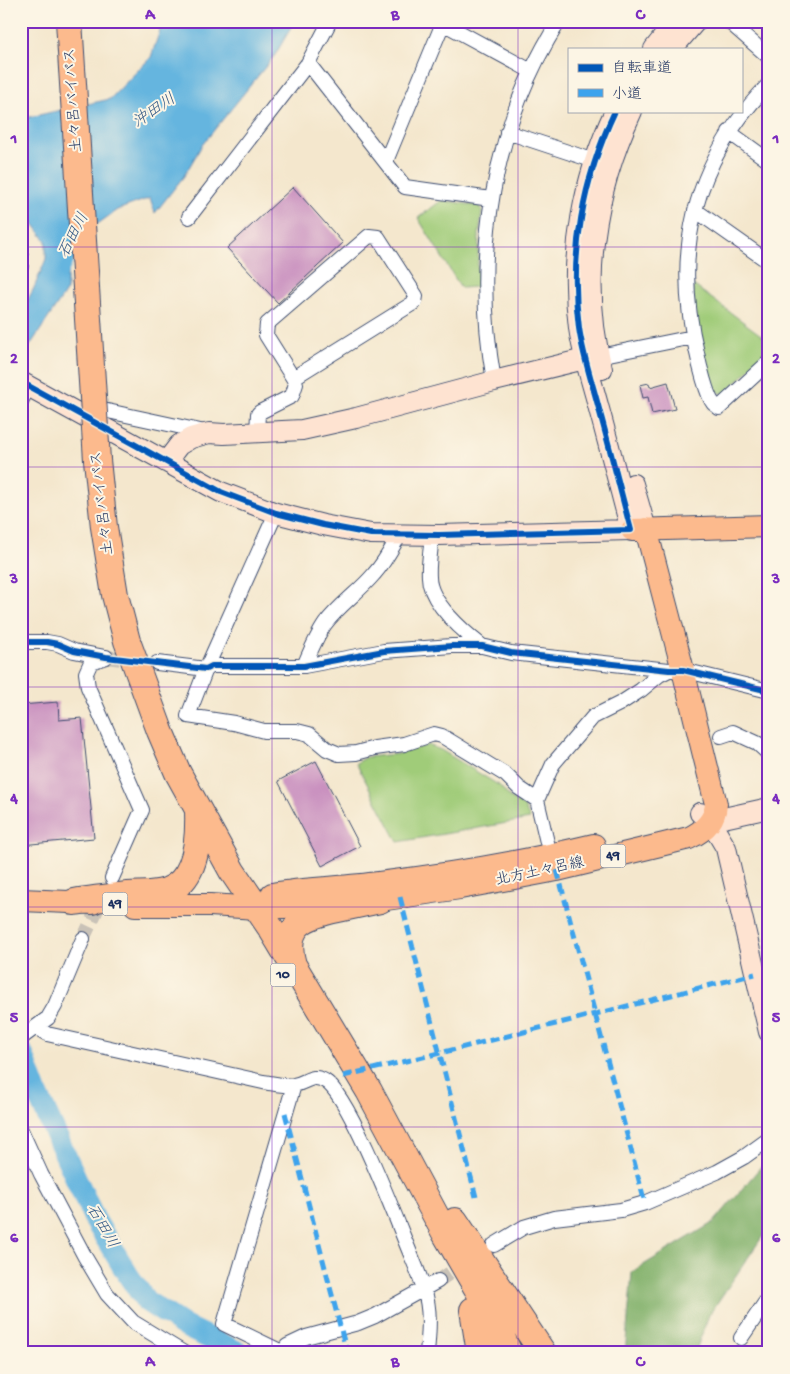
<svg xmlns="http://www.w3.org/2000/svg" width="790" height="1374" viewBox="0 0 790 1374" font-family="'Gochi Hand','Klee One',sans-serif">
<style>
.green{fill:#a0cc79;stroke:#5e7e6c}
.forest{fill:#80b069;stroke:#4e7064}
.water{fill:#65b5df;stroke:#40729e}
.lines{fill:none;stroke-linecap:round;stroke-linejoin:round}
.river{stroke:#65b5df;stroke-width:22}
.building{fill:#c990bf}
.street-tunnel{stroke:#c9c2b7;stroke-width:14;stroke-dasharray:14 7;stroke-linecap:butt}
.street-casing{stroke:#3c4b6f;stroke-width:16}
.secondary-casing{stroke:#3c4b6f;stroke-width:22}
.primary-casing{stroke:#3c4b6f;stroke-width:24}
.highway-casing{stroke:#3c4b6f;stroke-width:28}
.street{stroke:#fff;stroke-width:14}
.secondary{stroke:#fee3d1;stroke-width:20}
.primary{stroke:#fcba8d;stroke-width:22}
.highway{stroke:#fcba8d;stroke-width:26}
.highway-bridge-casing{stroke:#3c4b6f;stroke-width:28;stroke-linecap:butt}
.highway-bridge{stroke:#fcba8d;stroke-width:26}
.quiet{stroke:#3da3ed;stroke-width:5;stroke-dasharray:10 5;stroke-linecap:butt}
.cycleway-casing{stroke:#fcf5e5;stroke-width:9}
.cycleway{stroke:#0057b8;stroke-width:6}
.grid{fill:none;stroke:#7b2cbf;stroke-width:1;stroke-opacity:0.55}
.labels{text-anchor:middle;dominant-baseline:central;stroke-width:4;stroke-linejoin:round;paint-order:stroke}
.shield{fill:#fcf5e5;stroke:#5e6a86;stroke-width:1}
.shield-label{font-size:14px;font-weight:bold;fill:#1b2f5e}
.street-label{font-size:15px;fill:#1b2f5e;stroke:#fcf5e5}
.water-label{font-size:16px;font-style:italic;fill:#315785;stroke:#fcf5e5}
.neatline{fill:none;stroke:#7b2cbf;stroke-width:2}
.grid-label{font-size:16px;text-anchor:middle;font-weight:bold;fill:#7b2cbf}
</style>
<rect width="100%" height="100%" fill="#fcf5e5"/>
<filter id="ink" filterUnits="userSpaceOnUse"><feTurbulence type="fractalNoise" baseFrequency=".02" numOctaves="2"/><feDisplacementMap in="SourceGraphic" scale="10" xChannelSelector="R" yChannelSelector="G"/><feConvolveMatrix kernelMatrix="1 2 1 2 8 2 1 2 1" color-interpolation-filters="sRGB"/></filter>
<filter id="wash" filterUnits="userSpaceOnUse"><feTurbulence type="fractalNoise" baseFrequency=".0096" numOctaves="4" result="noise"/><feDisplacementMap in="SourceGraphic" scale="20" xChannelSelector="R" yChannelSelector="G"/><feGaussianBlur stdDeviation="1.12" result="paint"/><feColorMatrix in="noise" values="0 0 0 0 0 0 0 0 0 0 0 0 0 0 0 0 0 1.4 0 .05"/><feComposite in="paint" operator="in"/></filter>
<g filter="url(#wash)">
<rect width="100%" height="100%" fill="#f4e7cd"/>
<!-- green -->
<path class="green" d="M442,200L479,206L482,211L479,235L477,287L461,288L418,218Z
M692,284L769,341V351L724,394L712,390L698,333Z
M428,745L441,750L500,786L510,798L524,806L530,819L398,842L356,763L367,757L397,754Z"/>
<!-- forest -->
<path class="forest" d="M769,1157V1227L709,1315L695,1353H625L632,1272L714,1222Z"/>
<!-- water -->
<path class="water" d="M163,21H295L275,55L202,145L184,176L155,213L150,198L117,210L99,223L64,236L61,242L67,265V290L23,356L21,354V313L34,288L46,259V241L32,222L21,218V119L110,99L151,57Z"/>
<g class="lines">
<!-- river -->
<path class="river" d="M51,282L84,217
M21,1050L37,1093L95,1220L128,1275L146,1301L186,1327L240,1353"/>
</g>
<g id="blocks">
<!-- building -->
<path class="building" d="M293,187L343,243L278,303L227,248Z
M668,382L675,409L652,414L648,397L643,398L640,385L649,383L650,387Z
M58,702L59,720L82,718L94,838L21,845V705Z
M316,761L360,846L322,866L278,781Z"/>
</g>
</g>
<g filter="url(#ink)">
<use href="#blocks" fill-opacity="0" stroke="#3c4b6f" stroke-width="1"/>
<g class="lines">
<!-- street-tunnel -->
<path class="street-tunnel" d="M106,657L137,661
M83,939L103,897
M438,1281L468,1261"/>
<defs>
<path id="street" d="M439,21L531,71
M728,21L769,57
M308,63L405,187L491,199
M769,84C694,161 672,250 697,353C699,363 707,396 713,403C715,405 717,406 719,408L769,362
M507,132L595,161
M729,132L769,161
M386,161L443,23
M695,210L769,262
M189,217L308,63L330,21
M21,257V265
M599,356L693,337
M494,381C472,256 491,129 559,21
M21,401L29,386
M89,407L205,432
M257,432L258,414L260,412L292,396L296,384L293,378L415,302L416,296L378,237L369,236L267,324L266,335L293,378
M276,513L206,669L188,716L234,723L264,731H297L309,734L327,749L339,754L356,753L375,748L404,744L434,734L442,736L506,775L519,788L537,800L550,855L553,860
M432,535C431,549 428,563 429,577C429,602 464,632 482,646
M21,642H47L58,644L74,651L105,657
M106,657L91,662L86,673L88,687L142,810L112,878
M157,663L206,669L212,666H304L384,651L452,646H482L511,653L669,670H683L769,691
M304,666C310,652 316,637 325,624C339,605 359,592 374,574C385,562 392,548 400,534
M721,736L733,732L757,743L769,754
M537,800L553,764L593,717L621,703L641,690L659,675L669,670
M37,1028L47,1034L263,1082C272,1083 285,1087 294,1085C306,1083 312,1073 325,1081C348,1094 394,1213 406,1243C412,1258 419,1273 424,1289C431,1310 429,1331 427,1353
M21,1038L48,1018L55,1006L83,939
M21,1130L41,1174L85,1257L107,1294L133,1322L184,1353
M494,1245L524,1227L554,1218L621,1210L645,1203L717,1172L744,1157L769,1139
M741,1338L769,1297
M284,1353L224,1324L294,1085
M284,1353L287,1346L306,1337L358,1323L375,1316L438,1281"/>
<path id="secondary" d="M654,49L676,21
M672,49L696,21
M602,369C580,282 594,192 632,111
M21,382L221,492L276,513L323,525L371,534L439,535L631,530C620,489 610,449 599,409C592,382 583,356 579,328C569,254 583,179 615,111
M166,462L179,445L191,438L209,433L224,434L302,430L356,418L494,381L597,356
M633,484L646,529
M700,813L710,821L726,848L769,1032
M710,821L769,808"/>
<path id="primary" d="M632,530L769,526
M272,894C307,888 343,888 379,883C451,874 523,862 594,845
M21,900L93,903
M135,905H210L257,908L284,907L380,900L460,888L557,870L689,838C704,831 715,821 716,804L683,670L646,529"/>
<path id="highway" d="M97,460L104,527L115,595L127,641L160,731L178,773L232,871L272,930L369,1091L445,1233L489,1309L509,1353
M74,902C92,899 110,897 128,895C141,894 154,895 166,891C197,881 199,839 198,811
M293,965C282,925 304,916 338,909C352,906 366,903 380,900
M455,1221L543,1353
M473,1310L480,1353"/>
</defs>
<!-- street casing -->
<use href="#street" class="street-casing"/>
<!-- secondary casing -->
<use href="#secondary" class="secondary-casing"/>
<!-- primary casing -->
<use href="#primary" class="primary-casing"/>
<!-- highway casing -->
<use href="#highway" class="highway-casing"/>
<!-- street -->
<use href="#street" class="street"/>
<!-- secondary -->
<use href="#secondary" class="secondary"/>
<!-- primary -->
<use href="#primary" class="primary"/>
<!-- highway -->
<use href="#highway" class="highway"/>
<defs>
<path id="highway-bridge" d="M69,21L97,460"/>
</defs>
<!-- highway-bridge casing -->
<use href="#highway-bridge" class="highway-bridge-casing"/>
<!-- highway-bridge -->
<use href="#highway-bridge" class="highway-bridge"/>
<!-- quiet -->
<path class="quiet" d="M557,870L645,1203
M400,897L476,1197
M343,1076L440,1053L755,974
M285,1113L347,1353"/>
<defs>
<path id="cycleway" d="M21,382L221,492L276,513L323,525L371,534L439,535L631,530C620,489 610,449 599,409C592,382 583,356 579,328C569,254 583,179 615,111
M21,642H47L58,644L74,651L106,657L206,669L212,666H304L384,651L452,646H482L511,653L669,670H683L769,691"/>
</defs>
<!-- cycleway casing -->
<use href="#cycleway" class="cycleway-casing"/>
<!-- cycleway -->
<use href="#cycleway" class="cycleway"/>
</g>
</g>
<!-- grid -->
<path class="grid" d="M272,21V1353M518,21V1353M21,247H769M21,467H769M21,687H769M21,907H769M21,1127H769"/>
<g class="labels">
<!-- shield labels -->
<g class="shield">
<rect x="600.5" y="844.5" width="25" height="23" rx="4"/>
<rect x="102.5" y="892.5" width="25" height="23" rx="4"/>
<rect x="270.5" y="963.5" width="25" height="23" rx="4"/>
</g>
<g class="shield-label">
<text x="613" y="856">49</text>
<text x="115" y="904">49</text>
<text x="283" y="975">10</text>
</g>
<!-- street labels -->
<g class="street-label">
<text transform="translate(74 100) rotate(-94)">土々呂バイパス</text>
<text transform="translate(103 503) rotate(-97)">土々呂バイパス</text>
<text transform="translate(540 872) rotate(-12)">北方土々呂線</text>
</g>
<!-- water labels -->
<g class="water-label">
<text transform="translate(155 112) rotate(-34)">沖田川</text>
<text transform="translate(75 236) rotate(-63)">石田川</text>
<text transform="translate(101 1227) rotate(60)">石田川</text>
</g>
</g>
<!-- margin -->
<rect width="790" height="1374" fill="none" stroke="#fcf5e5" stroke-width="55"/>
<!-- legend -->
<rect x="568" y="48" width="175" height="65" fill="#fcf5e5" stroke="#a2a6af"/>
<rect x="578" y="64" width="25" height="8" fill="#0057b8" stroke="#a2a6af"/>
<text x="612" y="72" font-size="15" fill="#1b2f5e">自転車道</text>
<rect x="578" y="89" width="25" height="8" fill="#3da3ed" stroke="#a2a6af"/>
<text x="612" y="98" font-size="15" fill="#1b2f5e">小道</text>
<rect x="28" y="28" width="734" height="1318" class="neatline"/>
<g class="grid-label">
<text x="150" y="19">A</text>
<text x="395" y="19">B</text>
<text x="640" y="19">C</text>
<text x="14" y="143">1</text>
<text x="776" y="143">1</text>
<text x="14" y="363">2</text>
<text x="776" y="363">2</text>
<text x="14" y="583">3</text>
<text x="776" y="583">3</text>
<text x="14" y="803">4</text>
<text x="776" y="803">4</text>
<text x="14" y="1022">5</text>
<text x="776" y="1022">5</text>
<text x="14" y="1242">6</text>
<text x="776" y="1242">6</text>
<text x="150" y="1366">A</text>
<text x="395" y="1366">B</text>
<text x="640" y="1366">C</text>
</g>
</svg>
